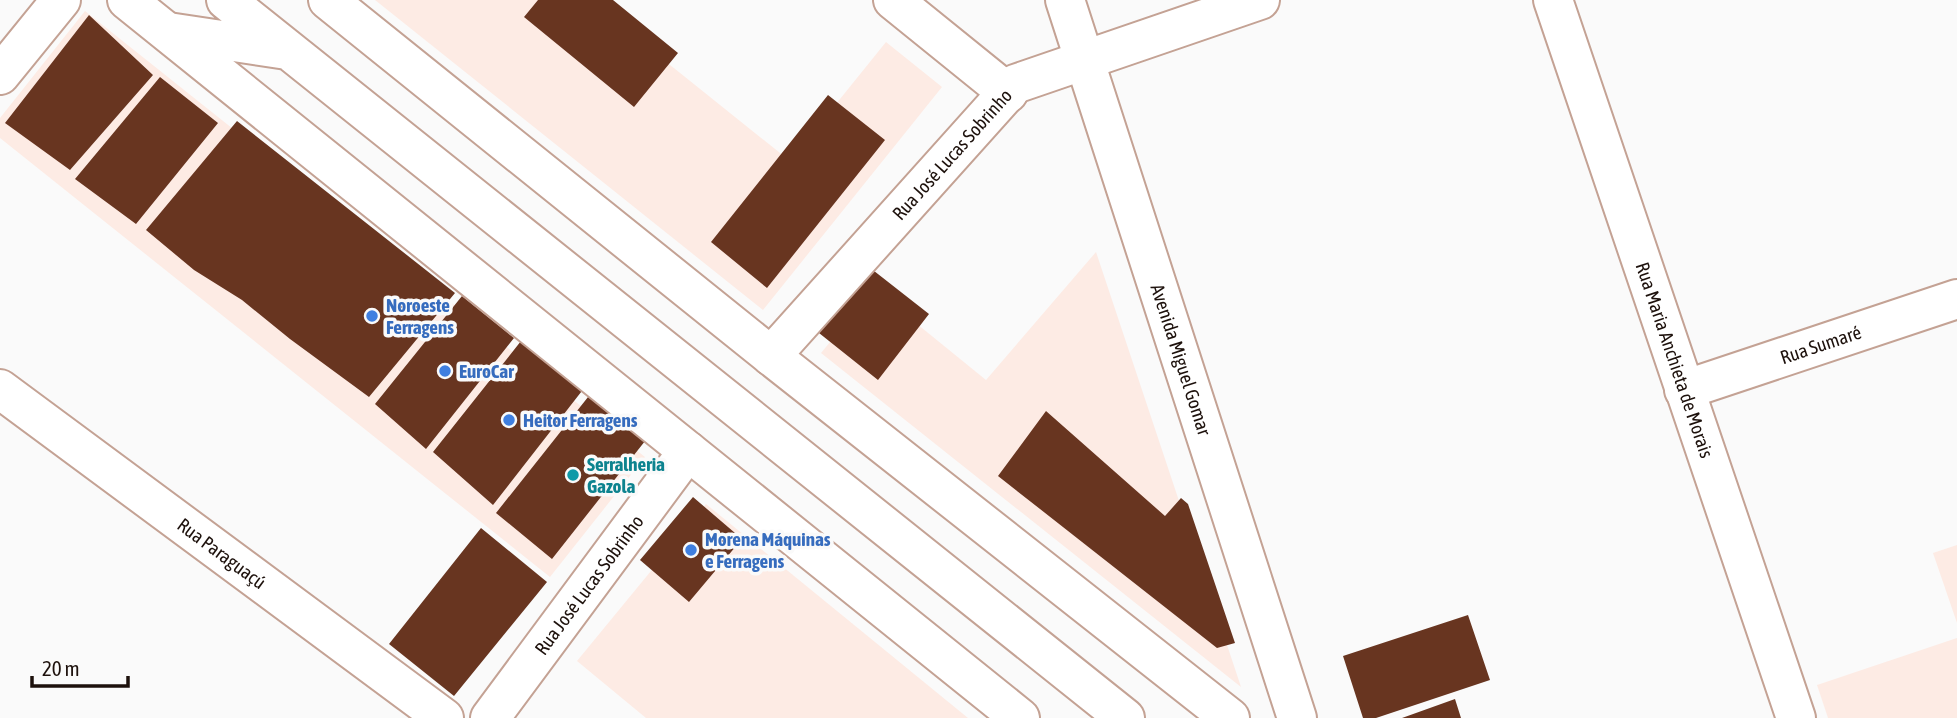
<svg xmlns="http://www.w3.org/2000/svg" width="1957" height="718" viewBox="0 0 1957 718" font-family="'Asap Condensed',sans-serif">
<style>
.built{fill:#fdebe4}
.building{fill:#683520}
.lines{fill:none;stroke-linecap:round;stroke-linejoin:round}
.minor-casing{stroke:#c4a294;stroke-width:42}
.major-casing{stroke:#c4a294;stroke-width:42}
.minor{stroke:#fff;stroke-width:38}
.major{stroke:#fff;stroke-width:38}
.shop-dot{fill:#3f7fe0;stroke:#fafafa;stroke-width:2.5}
.culture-dot{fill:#0f9aa8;stroke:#fafafa;stroke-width:2.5}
.labels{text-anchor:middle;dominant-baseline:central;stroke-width:7;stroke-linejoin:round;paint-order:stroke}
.street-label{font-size:19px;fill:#1d110c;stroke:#fafafa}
.shop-label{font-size:19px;font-weight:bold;fill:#366cbe;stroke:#fafafa;text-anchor:start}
.culture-label{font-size:19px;font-weight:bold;fill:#0d838f;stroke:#fafafa;text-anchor:start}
</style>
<rect width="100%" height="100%" fill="#fafafa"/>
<!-- built -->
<path class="built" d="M375,0H589L790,161L886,42L942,87L763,310Z
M85,11L645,457L550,577L0,138V118Z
M1096,252L1241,687L821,353L874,289L986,380Z
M706,504L968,718H646L577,661Z
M1957,545V623L1933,553Z
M1957,638V718H1828L1817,685Z"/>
<!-- building -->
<path class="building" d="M538,0H613L678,53L634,107L524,17Z
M89,15L153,75L70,170L5,123Z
M160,77L218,123L136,224L75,179Z
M828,95L885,140L767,288L711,242Z
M237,121L455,293L369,397L290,339L242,300L194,270L146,230Z
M869,267L929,314L878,380L819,333Z
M462,296L514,338L426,449L375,404Z
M521,341L585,387L493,505L433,452Z
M592,392L649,436L552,559L496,513Z
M1046,411L1165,516L1181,498L1188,504L1235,643L1217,648L998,476Z
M693,497L742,539L689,602L640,560Z
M481,528L547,582L454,696L389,644Z
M1468,615L1490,680L1376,718H1363L1343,656Z
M1455,699L1461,718H1402Z"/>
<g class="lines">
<defs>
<g id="minor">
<path d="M127,0L1020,718"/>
<path d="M328,0L771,356L1230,718"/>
<path d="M893,0L1008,93"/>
<path id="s1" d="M1065,0L1297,718"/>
<path id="s2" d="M1553,0L1796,718"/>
<path d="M0,75L61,0"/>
<path id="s3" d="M771,356L1015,84L1260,0"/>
<path id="s4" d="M0,389L444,718"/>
<path id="s5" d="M1684,390L1957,299"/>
<path id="s6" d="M490,718L688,451"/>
</g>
<path id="major" d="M226,0L1125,718
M168,32L287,50"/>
</defs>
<!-- minor casing -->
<use href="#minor" class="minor-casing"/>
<!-- major casing -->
<use href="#major" class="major-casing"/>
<!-- minor -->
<use href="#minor" class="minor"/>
<!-- major -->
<use href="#major" class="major"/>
</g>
<!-- markers -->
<g class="shop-dot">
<circle cx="372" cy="316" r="7"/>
<circle cx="445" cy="371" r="7"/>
<circle cx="509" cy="420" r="7"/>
<circle cx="691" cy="550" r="7"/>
</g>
<circle class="culture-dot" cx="573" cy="475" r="7"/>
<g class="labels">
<!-- street labels -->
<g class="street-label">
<text stroke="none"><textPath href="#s3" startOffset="271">Rua José Lucas Sobrinho</textPath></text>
<text stroke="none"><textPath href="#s5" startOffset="144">Rua Sumaré</textPath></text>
<text stroke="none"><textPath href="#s1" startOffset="378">Avenida Miguel Gomar</textPath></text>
<text stroke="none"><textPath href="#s2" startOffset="380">Rua Maria Anchieta de Morais</textPath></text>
<text stroke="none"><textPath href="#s4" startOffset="276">Rua Paraguaçú</textPath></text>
<text stroke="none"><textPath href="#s6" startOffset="166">Rua José Lucas Sobrinho</textPath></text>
</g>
<!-- shop labels -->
<g class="shop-label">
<text x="386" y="305">Noroeste<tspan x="386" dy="22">Ferragens</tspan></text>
<text x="459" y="371">EuroCar</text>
<text x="523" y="420">Heitor Ferragens</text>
<text x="705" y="539">Morena Máquinas<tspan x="705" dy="22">e Ferragens</tspan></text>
</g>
<!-- culture labels -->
<g class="culture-label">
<text x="587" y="464">Serralheria<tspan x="587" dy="22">Gazola</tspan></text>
</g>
</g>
<!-- scale -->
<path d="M32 676v10h96v-10" fill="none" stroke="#1d110c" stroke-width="3.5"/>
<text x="42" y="676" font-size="21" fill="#1d110c" stroke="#fafafa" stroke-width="5" paint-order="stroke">20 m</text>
</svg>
